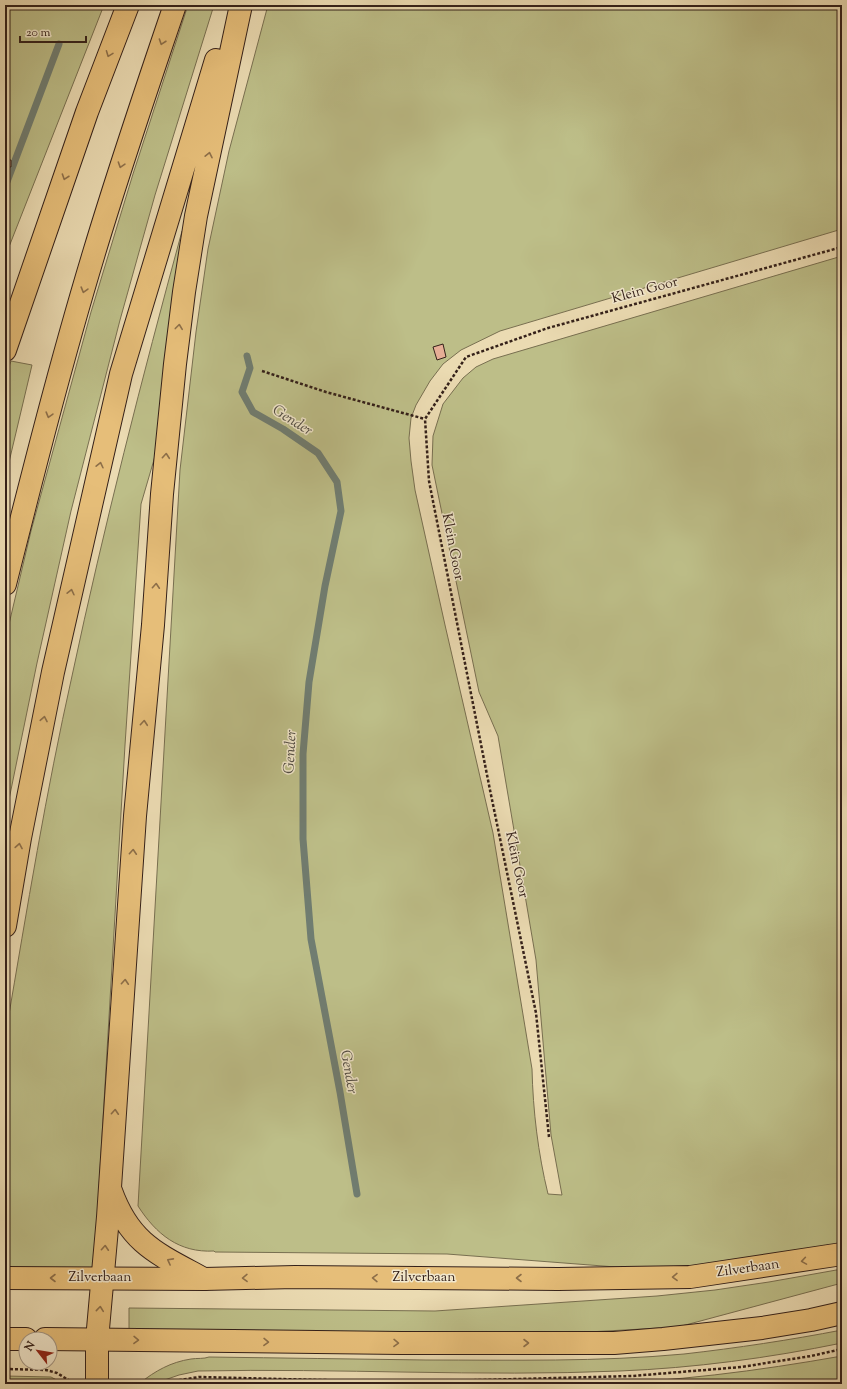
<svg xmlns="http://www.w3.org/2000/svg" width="847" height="1389" viewBox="0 0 847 1389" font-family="'Sorts Mill Goudy',serif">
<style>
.green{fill:#bdbe88;stroke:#786f50}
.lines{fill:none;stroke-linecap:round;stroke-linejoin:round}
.stream{stroke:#707d71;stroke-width:7}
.building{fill:#e6ae96;stroke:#342019}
.primary-casing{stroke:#342019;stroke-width:24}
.motorway-casing{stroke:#342019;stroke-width:24}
.path{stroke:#342019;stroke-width:2.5;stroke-dasharray:3 2;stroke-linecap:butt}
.primary{stroke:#e6be79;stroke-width:22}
.motorway{stroke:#e6be79;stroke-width:22}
.oneway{stroke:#8d6f49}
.labels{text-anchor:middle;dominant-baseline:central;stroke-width:3;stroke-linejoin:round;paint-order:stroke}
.street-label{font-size:14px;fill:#342019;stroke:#f2e8cd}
.water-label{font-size:15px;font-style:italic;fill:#524e45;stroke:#f2e8cd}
</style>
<rect width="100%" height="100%" fill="#ebdbb2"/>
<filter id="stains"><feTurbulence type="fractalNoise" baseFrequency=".005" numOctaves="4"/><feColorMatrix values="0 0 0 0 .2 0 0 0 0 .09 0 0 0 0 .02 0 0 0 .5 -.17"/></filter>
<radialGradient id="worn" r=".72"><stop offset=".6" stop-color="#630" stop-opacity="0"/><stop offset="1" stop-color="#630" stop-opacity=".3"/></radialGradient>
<!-- green -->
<path class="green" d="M5,5H104L5,257Z
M188,5H214L155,195L120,320L71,511L37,663L5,819V641L31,531L91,312L133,174Z
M268,5H842V229L500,331L461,350L443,364L430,381L416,405L411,418L409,438L411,461L415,490L445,625L493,833L532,1069C533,1111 538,1153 548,1194L562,1195L551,1135L536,960L498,736L479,692L432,465L433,436L443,404L463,378L476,367L493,359L842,256V1244L727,1263L655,1270L447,1254L215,1252L214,1251C179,1253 156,1234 138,1206L180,470L196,332L208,249L229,151Z
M182,231L186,232L158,446L141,504L125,745L94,1272L5,1271V1041L7,1026C27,909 46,792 72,676C104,526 142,378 182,231Z
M11,361L32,365L5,479V377Z
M842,1269V1283L678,1327L588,1332L129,1333V1308L435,1311L657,1296L715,1290L769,1282Z
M842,1330V1343C769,1358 694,1368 620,1371C479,1377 339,1368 198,1371L179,1375L156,1383H140C155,1371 171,1362 191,1359C197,1358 204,1359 209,1357C282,1358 354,1359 426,1360C512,1360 599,1362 684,1354C737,1348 790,1340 842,1330Z
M842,1356V1384H586C673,1382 757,1371 842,1356Z
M5,1376L51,1377L64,1384H5Z"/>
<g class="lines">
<!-- stream -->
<path class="stream" d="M5,187L59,44
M247,356L250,368L242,392L253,412L283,429L318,453L337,482L341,511L325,586L309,682L303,754V839L311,939L340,1092L357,1194"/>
</g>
<!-- building -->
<path class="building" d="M5,160H11V167L5,166Z
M443,344L446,357L437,360L433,347Z"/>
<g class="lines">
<defs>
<path id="primary" d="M5,1278L204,1279L295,1277L558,1279L690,1277L842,1254
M5,1339H26
M45,1339L401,1343H614L663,1339L762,1328L811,1320L842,1313"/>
<path id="motorway" d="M5,350L87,112L128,5
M5,584C33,473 61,362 94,253C119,170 147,87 175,5
M5,926L20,838L53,672L121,374L216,60
M111,1191C130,1244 158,1254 204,1279
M97,1384V1340L108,1217L135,816L153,625L162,494L175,364L184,292L196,216L241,5"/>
</defs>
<!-- primary casing -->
<use href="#primary" class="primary-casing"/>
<!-- motorway casing -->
<use href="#motorway" class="motorway-casing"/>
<!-- path -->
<path class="path" d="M262,371L326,392L425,419
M549,1137L536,1013L490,790L429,481L425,419L466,357L548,328L842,247
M5,1369L46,1370L57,1373L75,1384
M154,1384L199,1377L403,1382L632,1376L741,1367L811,1356L842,1349"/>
<!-- primary -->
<use href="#primary" class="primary"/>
<!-- motorway -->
<use href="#motorway" class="motorway"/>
</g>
<!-- one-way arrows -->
<defs><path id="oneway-chevron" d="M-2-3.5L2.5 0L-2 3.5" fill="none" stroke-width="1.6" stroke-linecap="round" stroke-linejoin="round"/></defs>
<g class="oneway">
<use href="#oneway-chevron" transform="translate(162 42) rotate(109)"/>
<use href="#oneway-chevron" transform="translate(109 54) rotate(111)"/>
<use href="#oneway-chevron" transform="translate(209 155) rotate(-78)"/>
<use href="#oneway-chevron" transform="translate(121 165) rotate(108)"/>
<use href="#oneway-chevron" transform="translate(65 177) rotate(109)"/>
<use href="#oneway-chevron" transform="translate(84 290) rotate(106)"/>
<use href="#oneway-chevron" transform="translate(179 327) rotate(-83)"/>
<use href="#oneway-chevron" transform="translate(49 415) rotate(106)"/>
<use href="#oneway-chevron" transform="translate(166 456) rotate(-85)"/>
<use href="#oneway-chevron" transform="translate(100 465) rotate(-77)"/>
<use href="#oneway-chevron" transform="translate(156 586) rotate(-86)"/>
<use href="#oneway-chevron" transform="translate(71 592) rotate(-77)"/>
<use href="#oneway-chevron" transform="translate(44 719) rotate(-79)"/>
<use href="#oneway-chevron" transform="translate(144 723) rotate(-85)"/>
<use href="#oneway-chevron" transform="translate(19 846) rotate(-80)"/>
<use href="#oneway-chevron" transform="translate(133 852) rotate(-86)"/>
<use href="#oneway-chevron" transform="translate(125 982) rotate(-86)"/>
<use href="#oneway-chevron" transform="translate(115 1112) rotate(-86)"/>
<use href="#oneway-chevron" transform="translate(105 1248) rotate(-86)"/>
<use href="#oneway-chevron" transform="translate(170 1261) rotate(-152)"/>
<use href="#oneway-chevron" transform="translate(804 1261) rotate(171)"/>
<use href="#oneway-chevron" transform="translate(675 1277) rotate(179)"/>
<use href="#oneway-chevron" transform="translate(53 1278) rotate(180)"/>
<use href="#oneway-chevron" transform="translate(245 1278) rotate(179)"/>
<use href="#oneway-chevron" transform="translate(375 1278) rotate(-179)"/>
<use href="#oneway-chevron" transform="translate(519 1278) rotate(-180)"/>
<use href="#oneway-chevron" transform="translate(100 1309) rotate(-84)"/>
<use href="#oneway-chevron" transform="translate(136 1340) rotate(1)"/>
<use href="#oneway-chevron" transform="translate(266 1342) rotate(1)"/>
<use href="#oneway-chevron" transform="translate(396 1343) rotate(1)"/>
<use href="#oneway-chevron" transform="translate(526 1343)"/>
</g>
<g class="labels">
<!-- street labels -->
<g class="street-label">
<text transform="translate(645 291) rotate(-15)">Klein Goor</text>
<text transform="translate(452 547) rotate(79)">Klein Goor</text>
<text transform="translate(516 865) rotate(78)">Klein Goor</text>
<text transform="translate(748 1269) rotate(-8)">Zilverbaan</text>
<text x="100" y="1278">Zilverbaan</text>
<text x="424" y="1278">Zilverbaan</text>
</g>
<!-- water labels -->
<g class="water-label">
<text transform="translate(292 421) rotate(32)">Gender</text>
<text transform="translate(291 752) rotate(-87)">Gender</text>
<text transform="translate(348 1072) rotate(80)">Gender</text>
</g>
</g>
<!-- margin -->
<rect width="847" height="1389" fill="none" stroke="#ebdbb2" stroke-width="20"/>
<rect x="6" y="6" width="835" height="1377" fill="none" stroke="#342019" stroke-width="2"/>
<rect x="10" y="10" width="827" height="1369" fill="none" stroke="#342019"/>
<!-- north arrow -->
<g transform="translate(38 1351) rotate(301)"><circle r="19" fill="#f2e8cd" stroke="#a69885"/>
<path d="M0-3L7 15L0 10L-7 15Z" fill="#8f2418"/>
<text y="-6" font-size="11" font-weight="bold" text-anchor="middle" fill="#342019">N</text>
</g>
<!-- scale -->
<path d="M20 36v6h66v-6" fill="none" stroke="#342019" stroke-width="2"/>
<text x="26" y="36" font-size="12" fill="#342019" stroke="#f2e8cd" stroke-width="3" paint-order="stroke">20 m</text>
<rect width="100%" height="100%" filter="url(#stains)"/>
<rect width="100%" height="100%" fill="url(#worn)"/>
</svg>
